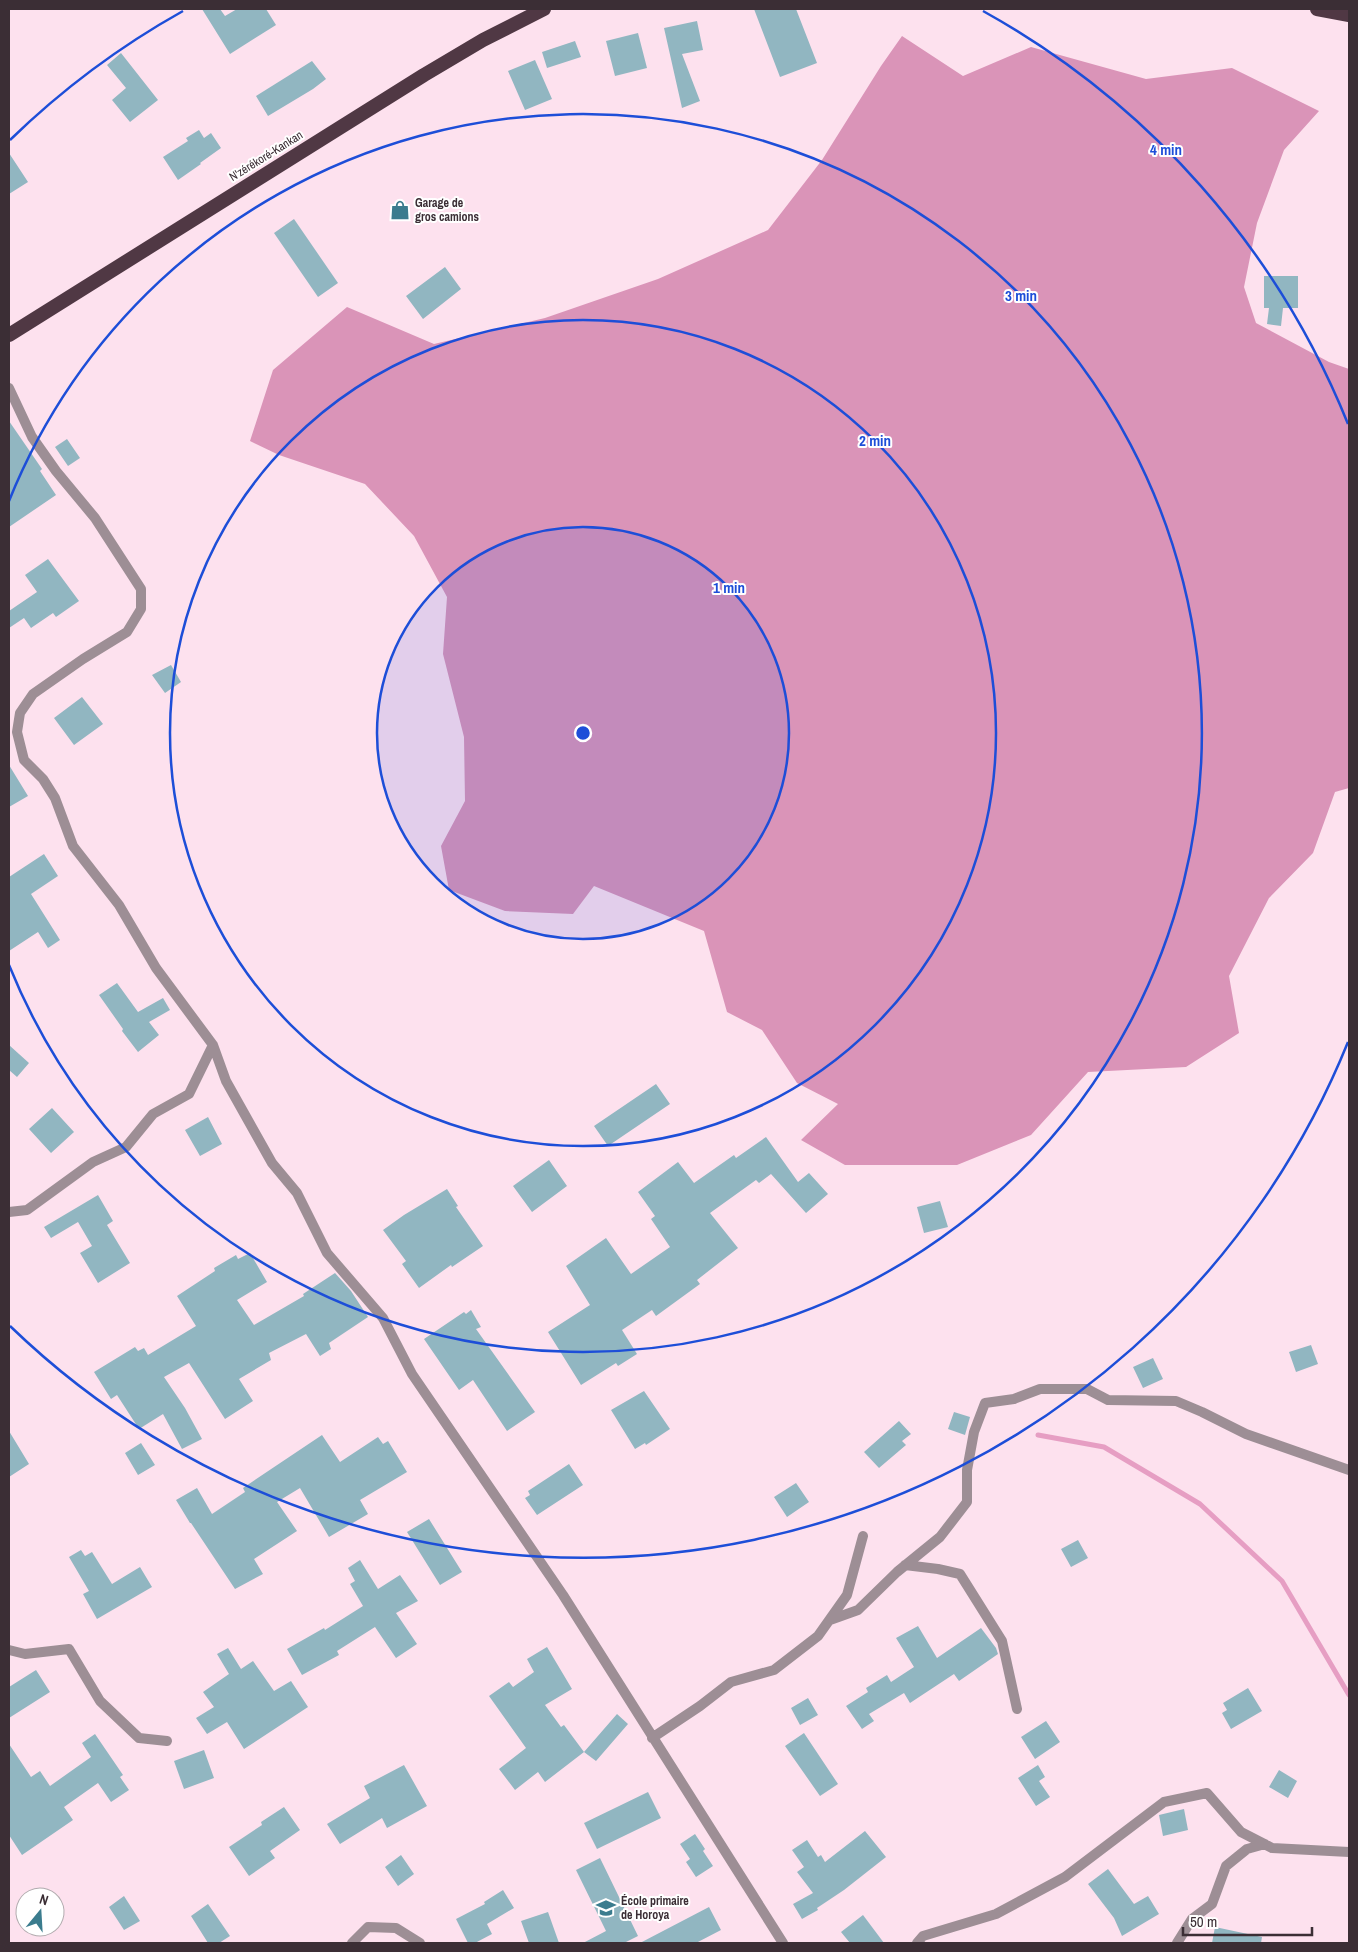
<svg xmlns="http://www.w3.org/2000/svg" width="1358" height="1952" viewBox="0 0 1358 1952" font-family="'Archivo Narrow',sans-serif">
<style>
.forest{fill:#da94b8}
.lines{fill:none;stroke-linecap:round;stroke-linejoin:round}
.stream{stroke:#e69ec3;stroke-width:5}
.building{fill:#91b6c1}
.minor{stroke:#9d8e95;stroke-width:10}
.trunk{stroke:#503844;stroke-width:14}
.ring{fill:none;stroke:#1d4ed8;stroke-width:2.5}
.labels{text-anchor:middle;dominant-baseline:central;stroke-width:4;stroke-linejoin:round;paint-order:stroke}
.street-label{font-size:12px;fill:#3b2e35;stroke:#fff}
.poi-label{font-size:12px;font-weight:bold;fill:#3b2e35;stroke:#fff;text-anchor:start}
.centre{fill:#1d4ed8;stroke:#fff;stroke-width:2.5}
.ring-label{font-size:15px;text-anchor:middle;font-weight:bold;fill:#1d4ed8;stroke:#fff;stroke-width:4;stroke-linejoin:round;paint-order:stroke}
</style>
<rect width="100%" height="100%" fill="#fde1ee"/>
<!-- forest -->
<path class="forest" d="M902,36L963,76L1031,47L1146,79L1232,68L1319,111L1284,150L1257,223L1244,287L1256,323L1329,362L1349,369V788L1335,792L1313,853L1269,898L1229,976L1239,1033L1186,1067L1088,1072L1031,1135L957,1165H845L801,1140L838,1104L797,1083L762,1030L727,1012L704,931L594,886L573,914L505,911L449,890L441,846L465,801L464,737L443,654L447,597L414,536L365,484L279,455L250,441L273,370L347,307L434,344L545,318L658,279L768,230L822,160L881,66Z"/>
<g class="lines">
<!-- stream -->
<path class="stream" d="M1038,1435L1104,1447L1200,1504L1282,1581L1349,1695"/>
</g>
<!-- building -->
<path class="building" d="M202,9H220L225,16L237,9H266L276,25L230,54Z
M754,9H796L817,63L780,77Z
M697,21L703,50L682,54L700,101L682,108L664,28Z
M638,33L647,68L615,76L606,41Z
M575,41L581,57L547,68L542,52Z
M121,53L158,100L130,122L112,100L126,88L107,65Z
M535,60L552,99L525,110L508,71Z
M312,61L326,79L313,89L268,116L256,96Z
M199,130L204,138L211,133L221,148L200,163L201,164L178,180L163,157L188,141L186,138Z
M9,153L28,182L9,194Z
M294,219L338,283L318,297L274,233Z
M445,267L461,289L423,319L406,296Z
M1264,276H1298V308H1283L1281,326L1267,324L1269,308H1264Z
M9,421L42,469L40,471L56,495L9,527Z
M67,439L80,458L68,466L55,447Z
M48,559L79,601L56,617L53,613L31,628L24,618L9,628V611L37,592L25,575Z
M171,665L181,682L165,693L152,675Z
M82,697L103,724L74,745L54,718Z
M9,765L28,796L9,807Z
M44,854L58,876L31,894L60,940L48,948L38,932L9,951V877Z
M117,983L138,1012L163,998L170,1010L149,1022L159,1035L138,1052L122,1031L123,1029L99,995Z
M9,1045L29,1063L17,1077L9,1070Z
M656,1084L670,1104L608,1146L594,1126Z
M52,1108L74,1132L51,1153L29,1129Z
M208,1117L222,1144L200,1156L185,1130Z
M766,1137L798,1182L809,1173L828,1194L806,1213L771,1174L759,1183L756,1180L710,1213L738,1248L697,1280L700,1284L656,1316L652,1310L622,1330L637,1354L618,1366L616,1363L581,1385L548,1332L590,1305L566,1266L606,1238L631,1274L670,1247L651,1219L655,1216L638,1192L678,1162L694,1183L734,1155L736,1158Z
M549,1160L567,1186L532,1212L513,1186Z
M447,1189L458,1206L456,1207L483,1246L452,1267L451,1265L419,1288L402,1264L406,1261L383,1230L404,1215Z
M98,1195L113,1221L107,1225L130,1263L98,1283L80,1253L92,1246L78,1222L51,1238L44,1227Z
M940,1201L948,1227L924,1233L917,1207Z
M250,1253L267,1282L237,1300L254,1325L304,1296L303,1294L335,1273L351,1291L368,1317L329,1343L331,1349L320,1356L306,1334L269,1353L271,1360L239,1379L253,1401L225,1419L189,1363L164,1377L185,1408L202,1439L182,1449L163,1414L139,1429L117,1395L111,1399L94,1372L135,1347L138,1351L144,1348L148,1355L196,1326L177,1296L215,1271L214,1268L236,1255L238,1259Z
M471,1310L481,1327L476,1329L535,1412L507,1431L473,1380L459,1390L424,1339L464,1312L466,1314Z
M1311,1345L1318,1364L1296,1372L1289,1352Z
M1153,1358L1163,1379L1143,1388L1133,1367Z
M644,1391L670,1429L646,1445L645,1443L635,1449L611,1410Z
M954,1412L970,1417L965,1435L948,1429Z
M899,1421L911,1434L902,1441L906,1445L879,1468L864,1452Z
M9,1431L29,1464L9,1477Z
M322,1435L340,1462L378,1437L383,1444L388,1441L407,1472L360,1500L368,1514L329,1537L300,1488L277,1502L297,1531L254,1559L263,1574L235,1589L191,1523H190L176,1500L197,1488L212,1514L245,1492L243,1488Z
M141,1443L155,1465L138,1475L125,1453Z
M569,1464L583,1485L537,1515L525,1498L530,1495L528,1491Z
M796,1483L809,1502L787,1517L774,1497Z
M429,1519L462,1572L440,1585L407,1532Z
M1078,1540L1088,1558L1071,1567L1061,1549Z
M81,1550L85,1556L92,1552L112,1584L140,1567L152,1587L97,1619L83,1594L89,1591L69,1557Z
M360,1560L378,1589L400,1575L418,1601L396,1613L417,1644L396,1658L375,1627L337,1651L339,1655L302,1675L287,1649L324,1628L325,1630L363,1606L350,1584L355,1581L348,1568Z
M918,1626L937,1658L981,1628L996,1648L998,1654L959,1681L954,1674L910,1703L904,1693L869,1714L874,1721L862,1729L846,1706L868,1692L866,1688L887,1675L891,1682L914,1667L896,1638Z
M547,1647L572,1689L545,1705L561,1727L564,1725L584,1752L545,1782L538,1772L515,1790L499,1769L526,1748L489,1696L509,1682L513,1687L534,1672L527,1659Z
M228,1648L241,1669L253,1661L274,1691L291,1681L308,1707L244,1749L227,1722L207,1734L196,1718L214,1707L203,1692L229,1674L217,1654Z
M36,1670L50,1692L9,1718V1687Z
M1248,1688L1262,1711L1231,1729L1222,1713L1227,1710L1223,1703Z
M808,1698L818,1715L800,1725L791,1708Z
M617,1714L628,1724L596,1761L584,1752Z
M1046,1721L1060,1742L1035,1759L1021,1737Z
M804,1733L838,1784L820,1796L785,1746Z
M95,1734L123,1775L120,1777L129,1790L111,1802L98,1783L64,1807L73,1820L22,1855L9,1835V1744L31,1777L40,1771L50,1786L91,1757L82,1743Z
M204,1750L214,1778L184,1789L174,1761Z
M404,1765L427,1806L387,1828L382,1818L340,1844L327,1824L370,1798L364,1786Z
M1038,1765L1045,1777L1039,1781L1050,1797L1036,1806L1018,1778Z
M1279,1770L1297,1781L1288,1798L1269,1787Z
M648,1792L661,1818L597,1849L584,1823Z
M284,1807L300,1830L270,1851L275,1858L249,1876L229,1847L262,1825L261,1822Z
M1184,1809L1188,1830L1163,1836L1159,1815Z
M865,1831L886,1857L844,1890L817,1908L818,1910L802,1919L793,1904L813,1893L797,1872L804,1867L792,1850L807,1840L818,1857L821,1855L825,1862Z
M695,1834L705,1849L703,1851L713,1866L696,1877L686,1862L690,1859L680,1844Z
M401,1855L414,1874L398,1886L385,1867Z
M600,1858L638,1936L624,1943H583L606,1931L576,1870Z
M1108,1869L1134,1904L1148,1896L1159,1914L1122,1936L1114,1918L1088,1884Z
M503,1890L514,1908L487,1924L492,1934L475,1943H468L456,1919L485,1904L484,1902Z
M124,1896L140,1921L124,1930L109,1907Z
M208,1904L230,1936L219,1943H208L191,1916Z
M709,1907L721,1930L696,1943H640Z
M548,1912L559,1943H529L521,1921Z
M863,1915L884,1943H850L841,1932Z
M1215,1927L1262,1937L1261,1943H1212Z"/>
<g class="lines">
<!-- minor -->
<path class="minor" d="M9,388L32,437L56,471L95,518L141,589V609L127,632L83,659L33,694L20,713L17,732L24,760L43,779L55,798L73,846L119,905L156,968L213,1045L226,1081L272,1163L297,1193L327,1253L383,1318L412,1374L563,1595L783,1943
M9,1212L27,1210L93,1162L126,1147L153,1114L189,1094L213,1045
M905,1565L938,1569L960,1574L1002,1641L1017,1709
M830,1620L858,1610L897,1572L940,1537L967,1502V1470L974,1432L985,1403L1014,1399L1040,1389H1087L1108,1400L1176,1401L1202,1412L1246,1434L1349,1470
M9,1650L25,1654L69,1649L100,1701L139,1738L167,1741
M652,1738L700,1706L731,1682L774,1670L818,1636L847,1595L863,1536
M352,1943L368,1927L396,1928L420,1943
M917,1943L923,1936L996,1914L1065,1877L1164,1802L1207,1793L1241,1832L1272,1848L1349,1852
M1177,1943L1192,1919L1212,1904L1226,1866L1247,1849L1265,1844"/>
<!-- trunk -->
<path class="trunk" d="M1317,9L1349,15
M9,335L424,75L483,40L544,9"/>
</g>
<!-- distance rings -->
<circle cx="583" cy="733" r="206" fill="#1d4ed8" fill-opacity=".12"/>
<g class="ring">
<circle cx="583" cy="733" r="206"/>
<circle cx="583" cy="733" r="413"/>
<path d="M9 501A619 619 0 1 1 9 965"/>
<path d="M1348 1042A825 825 0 0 1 10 1326M10 140A825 825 0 0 1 183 11M983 11A825 825 0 0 1 1348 424"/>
</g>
<!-- icons -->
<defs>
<symbol id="shop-bare" viewBox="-9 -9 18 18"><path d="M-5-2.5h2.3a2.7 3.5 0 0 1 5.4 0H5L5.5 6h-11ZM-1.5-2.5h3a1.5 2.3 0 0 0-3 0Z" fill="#3b7c8e" stroke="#fff" stroke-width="2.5" paint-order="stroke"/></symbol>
<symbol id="school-bare" viewBox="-9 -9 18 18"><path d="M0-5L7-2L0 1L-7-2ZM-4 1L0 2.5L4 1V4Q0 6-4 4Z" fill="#3b7c8e" stroke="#fff" stroke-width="2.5" paint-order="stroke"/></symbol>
</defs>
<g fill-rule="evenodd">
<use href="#shop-bare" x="386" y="196" width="28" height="28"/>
<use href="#school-bare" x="592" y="1894" width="28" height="28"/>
</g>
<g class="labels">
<!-- street labels -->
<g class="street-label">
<text transform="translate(266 156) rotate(-32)">N'zérékoré-Kankan</text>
</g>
<!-- poi labels -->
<g class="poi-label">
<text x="415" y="203">Garage de<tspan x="415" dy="14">gros camions</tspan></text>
<text x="621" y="1901">École primaire<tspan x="621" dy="14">de Horoya</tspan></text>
</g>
</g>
<circle cx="583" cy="733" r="8" class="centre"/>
<g class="ring-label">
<text x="1166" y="155">4 min</text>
<text x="1021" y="301">3 min</text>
<text x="875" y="446">2 min</text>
<text x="729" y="593">1 min</text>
</g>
<!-- border -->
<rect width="1358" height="1952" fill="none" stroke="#3b2e35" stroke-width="20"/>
<!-- north arrow -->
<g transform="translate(40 1912) rotate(18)"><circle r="24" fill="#ffffff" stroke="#b1abae"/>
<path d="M0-4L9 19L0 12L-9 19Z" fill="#3b7c8e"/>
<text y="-8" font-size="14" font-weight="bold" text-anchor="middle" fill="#3b2e35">N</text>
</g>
<!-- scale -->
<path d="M1183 1927v8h129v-8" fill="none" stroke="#3b2e35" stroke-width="2.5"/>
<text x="1190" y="1927" font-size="15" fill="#3b2e35" stroke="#ffffff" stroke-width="4" paint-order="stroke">50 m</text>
</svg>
